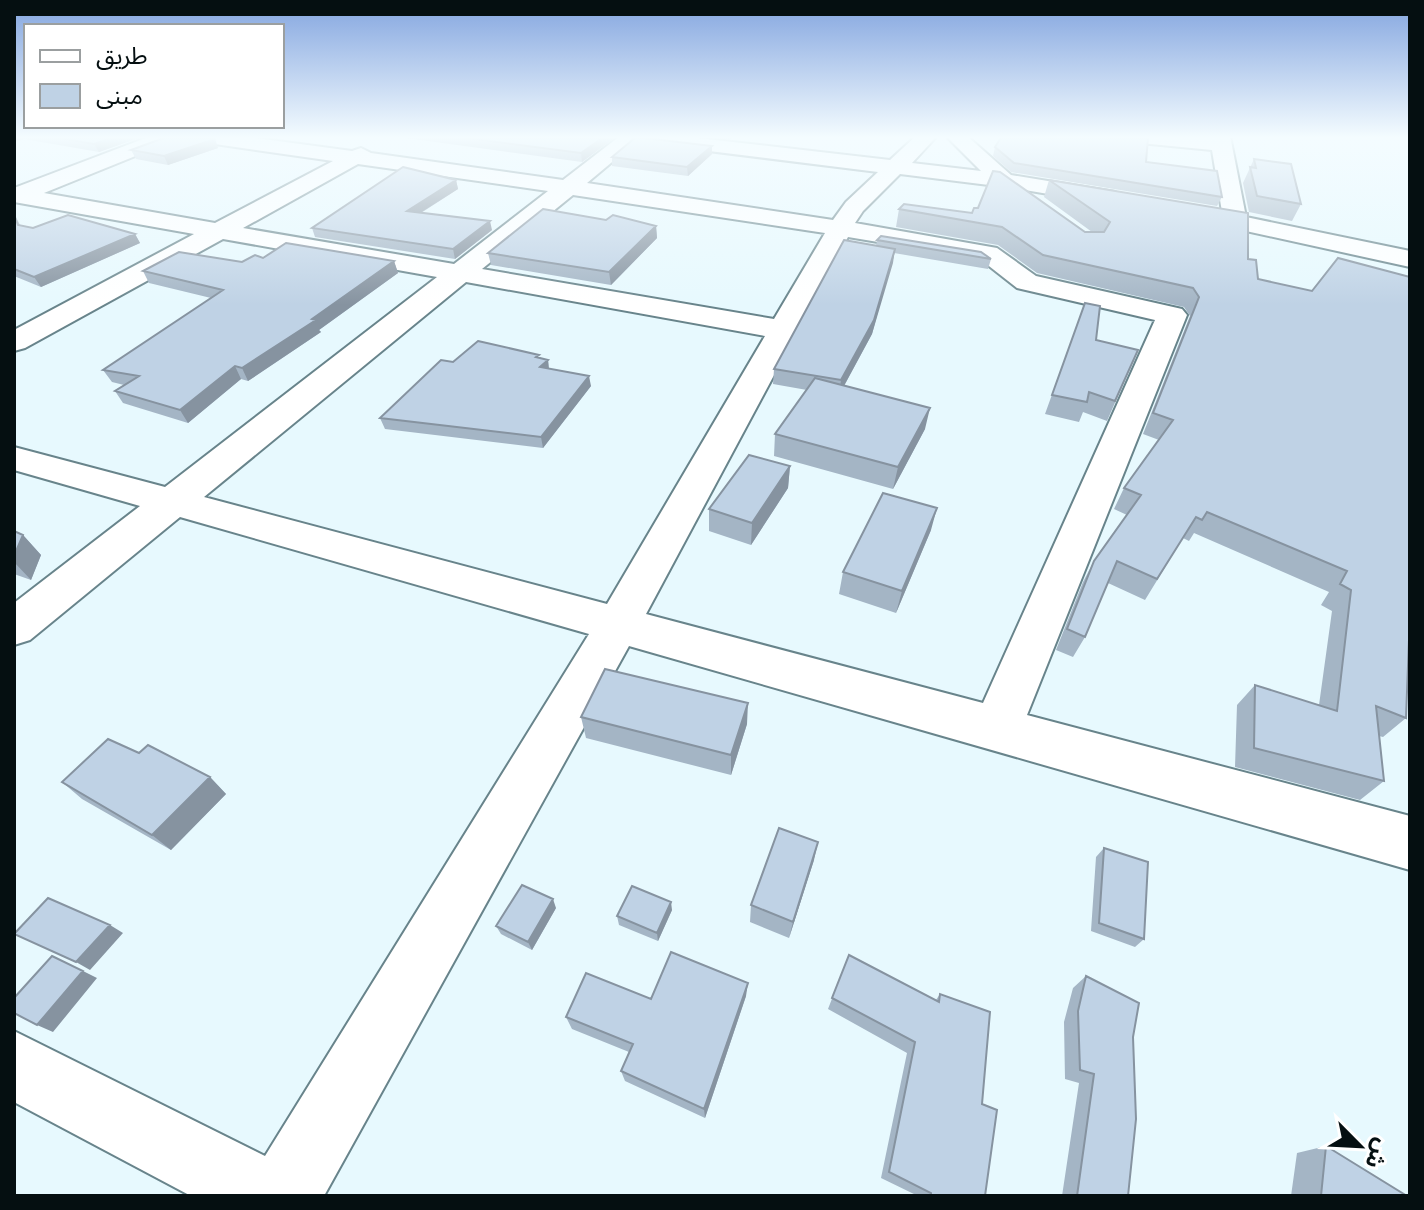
<svg xmlns="http://www.w3.org/2000/svg" width="1424" height="1210" viewBox="0 0 1424 1210" font-family="'Open Sans','Noto Sans Arabic',sans-serif">
<style>
.lines{fill:none;stroke-linecap:round;stroke-linejoin:round}
.minor-casing{stroke:#68848b;stroke-width:4}
.minor{fill:#fff;fill-rule:evenodd}
.wall{fill:#a4b5c5}
.shaded-wall{fill:#8693a0}
.building{fill:#bfd2e5;stroke:#8693a0;stroke-width:2}
</style>
<rect width="100%" height="100%" fill="#e7f9fe"/>
<g class="lines">
<defs>
<path id="minor" d="M151,136H178L175,140L44,193L215,223L333,161L201,142L194,140L191,136H241L352,151L361,148L371,153L563,180L620,136H680L890,160L916,136H937L912,163L981,171L946,136H967L1011,175L1115,192L1119,197L1115,202L1107,204L1019,189L1010,193L997,186L900,174L863,211L855,223L997,248L1036,276L1182,309L1187,315L1027,715L1410,816V870L629,646L324,1196H191L14,1102V1031L265,1156L589,634L180,517L30,640L14,645V603L140,506L14,470V447L165,487L437,277L223,239L25,348L14,351V330L194,234L14,202V188ZM636,142L878,172L846,202L833,220L587,183ZM358,164L548,191L454,264L243,228ZM573,195L825,233L774,319L482,269ZM848,237L980,259L1017,288L1155,320L983,703L646,614ZM466,282L765,336L607,604L204,497Z
M1120,136H1230L1246,217L1410,251V267L1182,217L1178,212L1182,207L1190,205L1222,212L1212,150L1130,142Z"/>
</defs>
<!-- minor casing -->
<use href="#minor" class="minor-casing"/>
<!-- minor -->
<use href="#minor" class="minor"/>
</g>
<!-- wall -->
<path class="wall" d="M14,136H144L99,152L24,139L14,142Z
M405,136H617L582,162L406,138Z
M702,136H734L730,139Z
M215,139L218,148L168,165L136,159L131,150Z
M995,147L1146,162L1222,197L1217,206L1011,172L993,156Z
M712,154L688,176L612,166V157Z
M1254,159L1301,204L1292,221L1249,212L1243,183Z
M456,180L458,189L421,213L492,230L455,259L315,237L312,228Z
M1049,180L1248,259L1258,279L1409,640L1406,718L1383,737L1379,736L1384,781L1360,800L1235,767L1237,705L1255,685L1319,705L1332,611L1321,605L1329,592L1194,533L1189,541L1183,538L1145,600L1108,583L1085,637L1073,657L1056,650L1083,582L1094,561L1127,515L1114,509L1124,488L1159,440L1143,434L1190,316L1184,307L1037,273L998,245L896,227L899,209L1092,232L1044,197Z
M14,213L20,225L33,228L135,234L140,243L41,287L14,276Z
M606,220L656,226L657,238L611,285L491,265L488,253Z
M877,240L991,259L988,269L894,253L872,334L844,386L925,429L893,489L774,456L775,434L807,390L773,384L774,369L876,246Z
M263,258L394,261L398,273L319,330L321,332L248,381L241,379L188,423L123,403L115,391L124,385L112,382L103,370L211,298L149,283L143,271L242,262Z
M1085,303L1096,340L1138,350L1107,421L1083,412L1079,422L1045,414Z
M539,358L548,360L549,369L591,386L543,448L385,429L380,418L453,362Z
M790,466L788,488L751,545L709,531V509Z
M931,530L896,613L839,594L843,572Z
M14,531L23,535L41,555L31,580L14,574Z
M581,717L747,724L731,775L586,738Z
M139,753L210,777L226,794L171,850L82,799L62,782Z
M1104,848L1144,939L1135,947L1091,931L1096,857Z
M814,860L789,938L750,922L751,905Z
M556,908L532,950L501,934L496,926Z
M672,910L658,941L619,925L617,916Z
M849,955L936,1000L940,994L982,1104L985,1196H918L881,1178L907,1053L828,1009Z
M1086,976L1133,1037L1128,1196H1062L1079,1083L1065,1079L1064,1022L1073,988Z
M746,996L705,1118L625,1081L621,1071L629,1052L572,1029L566,1017L651,999Z
M1326,1146L1407,1196H1291L1297,1153Z"/>
<!-- shaded-wall -->
<path class="shaded-wall" d="M14,136H22L24,139L14,142Z
M117,136H144L99,152L94,144Z
M605,136H617L582,162L581,153Z
M215,139L218,148L168,165L164,156Z
M712,146V154L688,176L687,167Z
M456,180L458,189L409,220L407,211Z
M490,221L492,230L455,259L453,249Z
M656,226L657,238L611,285L609,272Z
M135,234L140,243L41,287L34,277Z
M895,249L893,263L872,334L839,395L841,380Z
M394,261L398,273L319,330L321,332L248,381L242,368Z
M548,360L549,371L540,367Z
M235,366L241,379L188,423L180,410Z
M589,376L591,386L543,448L541,437Z
M930,408L925,429L893,489L898,467Z
M790,466L788,488L751,545L752,523Z
M937,508L931,530L896,613L902,591Z
M23,535L41,555L31,580L14,562V556Z
M748,703L747,724L731,775V755Z
M210,777L226,794L171,850L152,835Z
M818,842L814,860L789,938L793,922Z
M553,899L556,908L532,950L528,942Z
M671,902L672,910L658,941L657,933Z
M110,925L123,933L90,970L76,962Z
M83,971L97,978L53,1032L37,1025Z
M748,983L746,996L705,1118L704,1109Z"/>
<!-- building -->
<path class="building" d="M47,136H117L94,144Z
M169,136H195L215,139L164,156L131,150Z
M451,136H605L581,153Z
M1002,136H1131L1148,138L1146,162L1217,171L1222,197L1014,163L995,147Z
M636,137L712,146L687,167L612,157Z
M1254,159L1291,164L1301,204L1257,196L1250,167L1256,168Z
M403,167L456,180L407,211L490,221L453,249L312,228Z
M993,171L1000,172L1085,232H1104L1110,222L1049,180L1248,213V259L1256,260L1258,279L1312,291L1338,258L1410,277V637L1409,640L1406,718L1376,706L1384,781L1254,748L1255,685L1337,711L1351,590L1340,584L1347,571L1207,512L1202,520L1196,517L1157,579L1117,561L1085,637L1067,629L1094,561L1141,495L1124,488L1173,420L1153,413L1199,297L1193,288L1043,255L1002,227L899,209L904,204L972,213L974,208H978Z
M543,209L606,220L613,215L656,226L609,272L488,253Z
M14,215L18,225L33,228L68,215L135,234L34,277L14,269Z
M881,236L981,252L991,259L877,240Z
M844,240L895,249L874,320L841,380L774,369Z
M286,243L394,261L312,319L316,320L242,368L235,366L180,410L115,391L139,376L103,370L223,290L143,271L179,252L242,262L255,255L263,258Z
M1085,303L1100,306L1096,340L1138,350L1115,401L1089,392L1087,402L1052,395Z
M478,341L539,355L536,357L548,360L540,367L589,376L541,437L380,418L441,360L453,362Z
M815,378L930,408L898,467L775,434Z
M749,455L790,466L752,523L709,509Z
M883,493L937,508L902,591L843,572Z
M14,531L23,535L14,556Z
M605,669L748,703L731,755L581,717Z
M108,739L139,753L148,745L210,777L152,835L62,782Z
M779,828L818,842L793,922L751,905Z
M1104,848L1148,862L1144,939L1099,923Z
M522,885L553,899L528,942L496,926Z
M632,886L671,902L657,933L617,916Z
M48,898L110,925L76,962L14,934Z
M671,952L748,983L704,1109L621,1071L633,1044L566,1017L586,973L651,999Z
M849,955L939,1002L940,994L990,1012L982,1104L997,1110L985,1196H931V1193L889,1172L915,1042L832,998Z
M52,956L83,971L37,1025L14,1013V998Z
M1086,976L1139,1003L1133,1037L1136,1119L1128,1196H1077L1094,1074L1080,1070L1078,1011Z
M1326,1146L1407,1196H1321Z"/>
<!-- sky -->
<linearGradient id="sky" x2="0" y2="1"><stop stop-color="#83a5df"/><stop offset="0.45" stop-color="#f4fcff"/><stop offset="1" stop-color="#f4fcff" stop-opacity="0"/></linearGradient>
<rect width="1424" height="305" fill="url(#sky)"/>
<!-- border -->
<rect width="1424" height="1210" fill="none" stroke="#050f11" stroke-width="32"/>
<!-- legend -->
<rect x="24" y="24" width="260" height="104" fill="#ffffff" stroke="#9b9fa0" stroke-width="2"/>
<rect x="40" y="50" width="40" height="12" fill="#ffffff" stroke="#9b9fa0" stroke-width="2"/>
<text x="96" y="64" font-size="24" fill="#050f11">طريق</text>
<rect x="40" y="84" width="40" height="24" fill="#bfd2e5" stroke="#9b9fa0" stroke-width="2"/>
<text x="96" y="104" font-size="24" fill="#050f11">مبنى</text>
<!-- north arrow -->
<g transform="translate(1360 1146) rotate(114)" stroke="#ffffff" stroke-width="6" paint-order="stroke">
<path d="M0-6L14 30L0 20L-14 30Z" fill="#050f11"/>
<text y="-12" font-size="22" font-weight="bold" text-anchor="middle" fill="#050f11">ش</text>
</g>
</svg>
